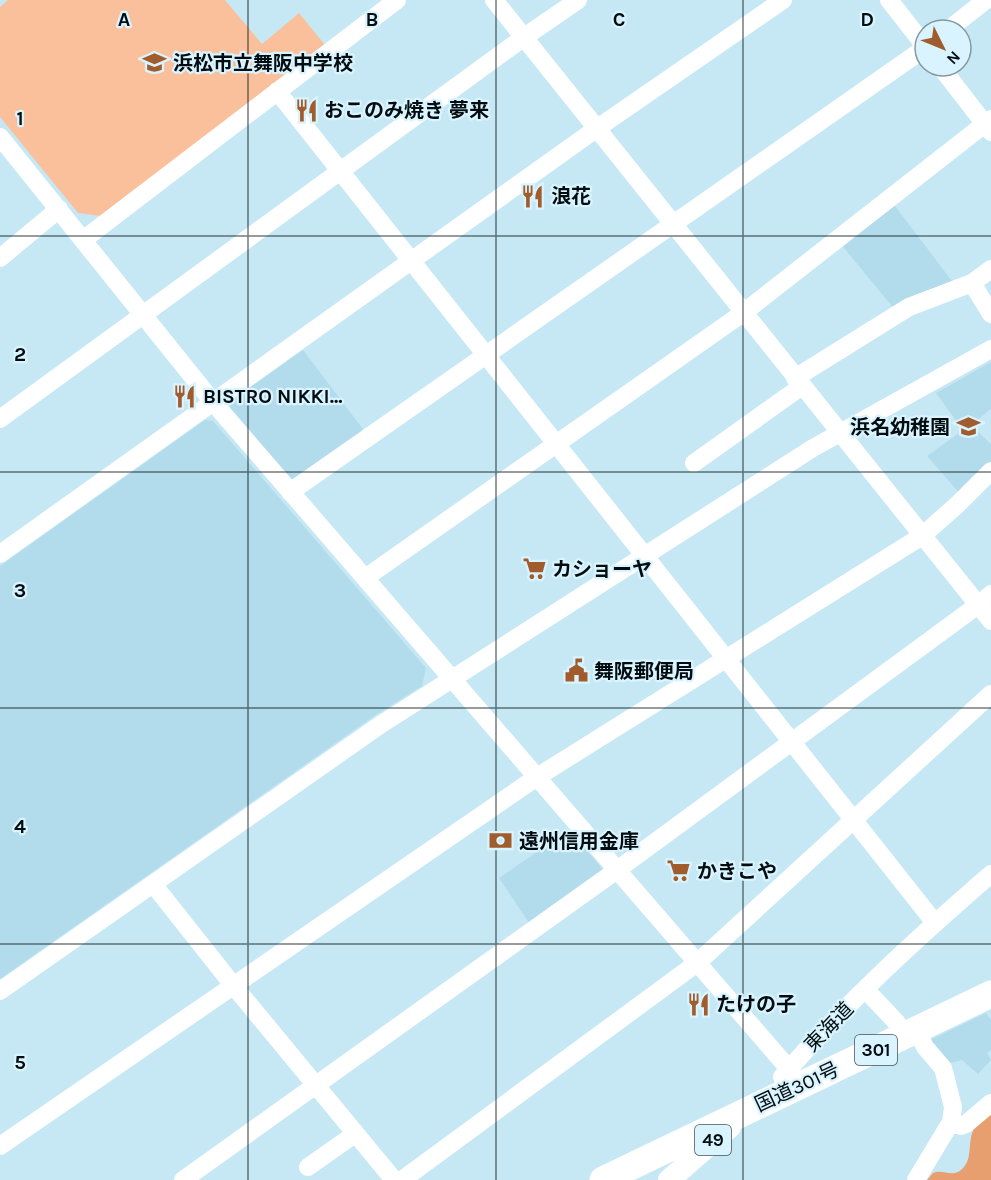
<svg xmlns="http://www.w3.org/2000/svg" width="991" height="1180" viewBox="0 0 991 1180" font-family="Karla,'Noto Sans JP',sans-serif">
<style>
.built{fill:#b2dcec}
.green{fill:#fac09c}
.forest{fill:#e79f70}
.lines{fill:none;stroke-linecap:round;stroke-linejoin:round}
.minor{stroke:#fff;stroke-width:18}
.major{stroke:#fff;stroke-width:22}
.highway{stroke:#fff;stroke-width:27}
.grid{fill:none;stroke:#030d11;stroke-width:1.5;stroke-opacity:0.55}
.labels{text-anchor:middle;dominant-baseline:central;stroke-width:4.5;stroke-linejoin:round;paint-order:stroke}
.shield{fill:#d9f4fe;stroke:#435258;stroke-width:1.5}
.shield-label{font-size:18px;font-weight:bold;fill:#030d11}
.poi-label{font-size:20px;font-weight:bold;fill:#030d11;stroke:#d9f4fe;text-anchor:start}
.street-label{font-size:20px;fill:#030d11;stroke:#d9f4fe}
.grid-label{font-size:20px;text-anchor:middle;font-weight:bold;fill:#030d11;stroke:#d9f4fe;stroke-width:4.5;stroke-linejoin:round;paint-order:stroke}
</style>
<rect width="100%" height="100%" fill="#c6e8f4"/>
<!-- built -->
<path class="built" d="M892,202L955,285L895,310L840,243Z
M303,350L366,433L295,483L230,408L231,401Z
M991,362V409L971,425L991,444V464L961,495L927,456L963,430L936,393Z
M205,420L213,421L426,668L422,686L374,716L0,979V566Z
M569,830L606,873L531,926L499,878Z
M986,1013L991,1020V1050L987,1053L991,1060L978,1074L962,1060L946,1064L930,1040Z"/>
<!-- green -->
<path class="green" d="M8,0H225L262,44L299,13L325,45L101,216L78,213L0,117V7Z"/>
<!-- forest -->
<path class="forest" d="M991,1109V1180H927C929,1178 931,1175 933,1173C944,1168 953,1180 964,1167C972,1158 968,1142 973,1131C976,1123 985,1115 991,1109Z"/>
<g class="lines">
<!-- minor -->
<path class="minor" d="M494,0L991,621
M889,0L925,46
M948,30L986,0
M940,66L991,132
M277,91L935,923
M0,137L213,402L789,1069L797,1086
M83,240L397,0
M0,258L59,209
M972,283L991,314
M795,378L909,307L972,283L991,269
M0,419L523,38L578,0
M694,463L802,386
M290,492L925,48
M0,554L596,129L783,0
M365,578L743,313L991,119
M153,884L233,985L394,1180
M865,989L897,1023
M0,991L380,725L813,448L991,349
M782,1077C846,1003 917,938 991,874
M951,1122L961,1126L966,1124L991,1103
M0,1146L537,777L922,536L958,504L991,471
M308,1167L355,1134
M183,1180L617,870L978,605L991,594
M402,1180L697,963L991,694
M916,1180L951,1122L953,1107L943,1068L925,1047L917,1031"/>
<!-- major -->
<path class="major" d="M669,1180L730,1127"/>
<!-- highway -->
<path class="highway" d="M603,1180L991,994"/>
</g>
<!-- grid -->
<path class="grid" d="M248,0V1180M496,0V1180M743,0V1180M0,236H991M0,472H991M0,708H991M0,944H991"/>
<!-- icons -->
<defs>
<symbol id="school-bare" viewBox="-9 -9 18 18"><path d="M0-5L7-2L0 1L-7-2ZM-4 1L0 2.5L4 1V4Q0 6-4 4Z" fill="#a05c2d" stroke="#d9f4fe" stroke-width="2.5" paint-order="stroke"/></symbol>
<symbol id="restaurant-bare" viewBox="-9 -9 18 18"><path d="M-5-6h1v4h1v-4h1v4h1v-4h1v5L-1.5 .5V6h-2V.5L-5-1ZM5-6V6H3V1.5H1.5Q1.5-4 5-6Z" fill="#a05c2d" stroke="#d9f4fe" stroke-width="2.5" paint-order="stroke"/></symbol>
<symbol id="supermarket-bare" viewBox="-9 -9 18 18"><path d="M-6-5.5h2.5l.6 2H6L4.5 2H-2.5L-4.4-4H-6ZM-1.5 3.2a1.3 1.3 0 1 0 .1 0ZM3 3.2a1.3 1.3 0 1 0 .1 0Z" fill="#a05c2d" stroke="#d9f4fe" stroke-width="2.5" paint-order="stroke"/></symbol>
<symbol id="civic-bare" viewBox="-9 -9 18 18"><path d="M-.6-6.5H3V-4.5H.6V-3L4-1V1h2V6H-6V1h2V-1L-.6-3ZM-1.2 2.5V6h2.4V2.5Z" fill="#a05c2d" stroke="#d9f4fe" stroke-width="2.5" paint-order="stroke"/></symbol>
<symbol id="bank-bare" viewBox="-9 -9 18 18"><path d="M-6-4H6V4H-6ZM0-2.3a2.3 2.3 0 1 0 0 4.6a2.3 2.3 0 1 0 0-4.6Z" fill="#a05c2d" stroke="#d9f4fe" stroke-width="2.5" paint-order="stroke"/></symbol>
</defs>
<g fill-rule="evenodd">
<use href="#school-bare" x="138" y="46" width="33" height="33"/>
<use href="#restaurant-bare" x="290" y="94" width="33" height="33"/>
<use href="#restaurant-bare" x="516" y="180" width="33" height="33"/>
<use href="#restaurant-bare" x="168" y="380" width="33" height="33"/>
<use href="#school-bare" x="952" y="410" width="33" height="33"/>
<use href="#supermarket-bare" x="518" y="552" width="33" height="33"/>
<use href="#civic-bare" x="560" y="654" width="33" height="33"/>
<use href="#bank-bare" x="484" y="824" width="33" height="33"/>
<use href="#supermarket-bare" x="662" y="854" width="33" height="33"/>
<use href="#restaurant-bare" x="682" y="988" width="33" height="33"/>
</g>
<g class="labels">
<!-- shield labels -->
<g class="shield">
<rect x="855" y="1035" width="42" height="30" rx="4.5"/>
<rect x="695" y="1125" width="36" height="30" rx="4.5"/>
</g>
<g class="shield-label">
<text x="876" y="1050">301</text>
<text x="713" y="1140">49</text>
</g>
<!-- poi labels -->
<g class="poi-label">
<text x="173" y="63">浜松市立舞阪中学校</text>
<text x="324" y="110">おこのみ焼き 夢来</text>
<text x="551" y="196">浪花</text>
<text x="203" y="396">BISTRO NIKKI...</text>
<text x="950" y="427" text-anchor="end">浜名幼稚園</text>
<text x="552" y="569">カショーヤ</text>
<text x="594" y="671">舞阪郵便局</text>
<text x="519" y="841">遠州信用金庫</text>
<text x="697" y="871">かきこや</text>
<text x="716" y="1004">たけの子</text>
</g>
<!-- street labels -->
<g class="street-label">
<text transform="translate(829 1027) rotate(-46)">東海道</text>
<text transform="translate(797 1087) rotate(-25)">国道301号</text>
</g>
</g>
<g class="grid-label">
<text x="124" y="26">A</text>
<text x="372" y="26">B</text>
<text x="619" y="26">C</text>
<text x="867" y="26">D</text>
<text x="20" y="125">1</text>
<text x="20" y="361">2</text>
<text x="20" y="597">3</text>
<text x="20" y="833">4</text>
<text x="20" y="1069">5</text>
</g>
<!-- north arrow -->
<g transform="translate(943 48) rotate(133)"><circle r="28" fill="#d9f4fe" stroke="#83989f" stroke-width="1.5"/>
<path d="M0-4.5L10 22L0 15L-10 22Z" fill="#a05c2d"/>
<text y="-9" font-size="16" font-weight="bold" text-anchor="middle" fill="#030d11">N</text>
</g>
</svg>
